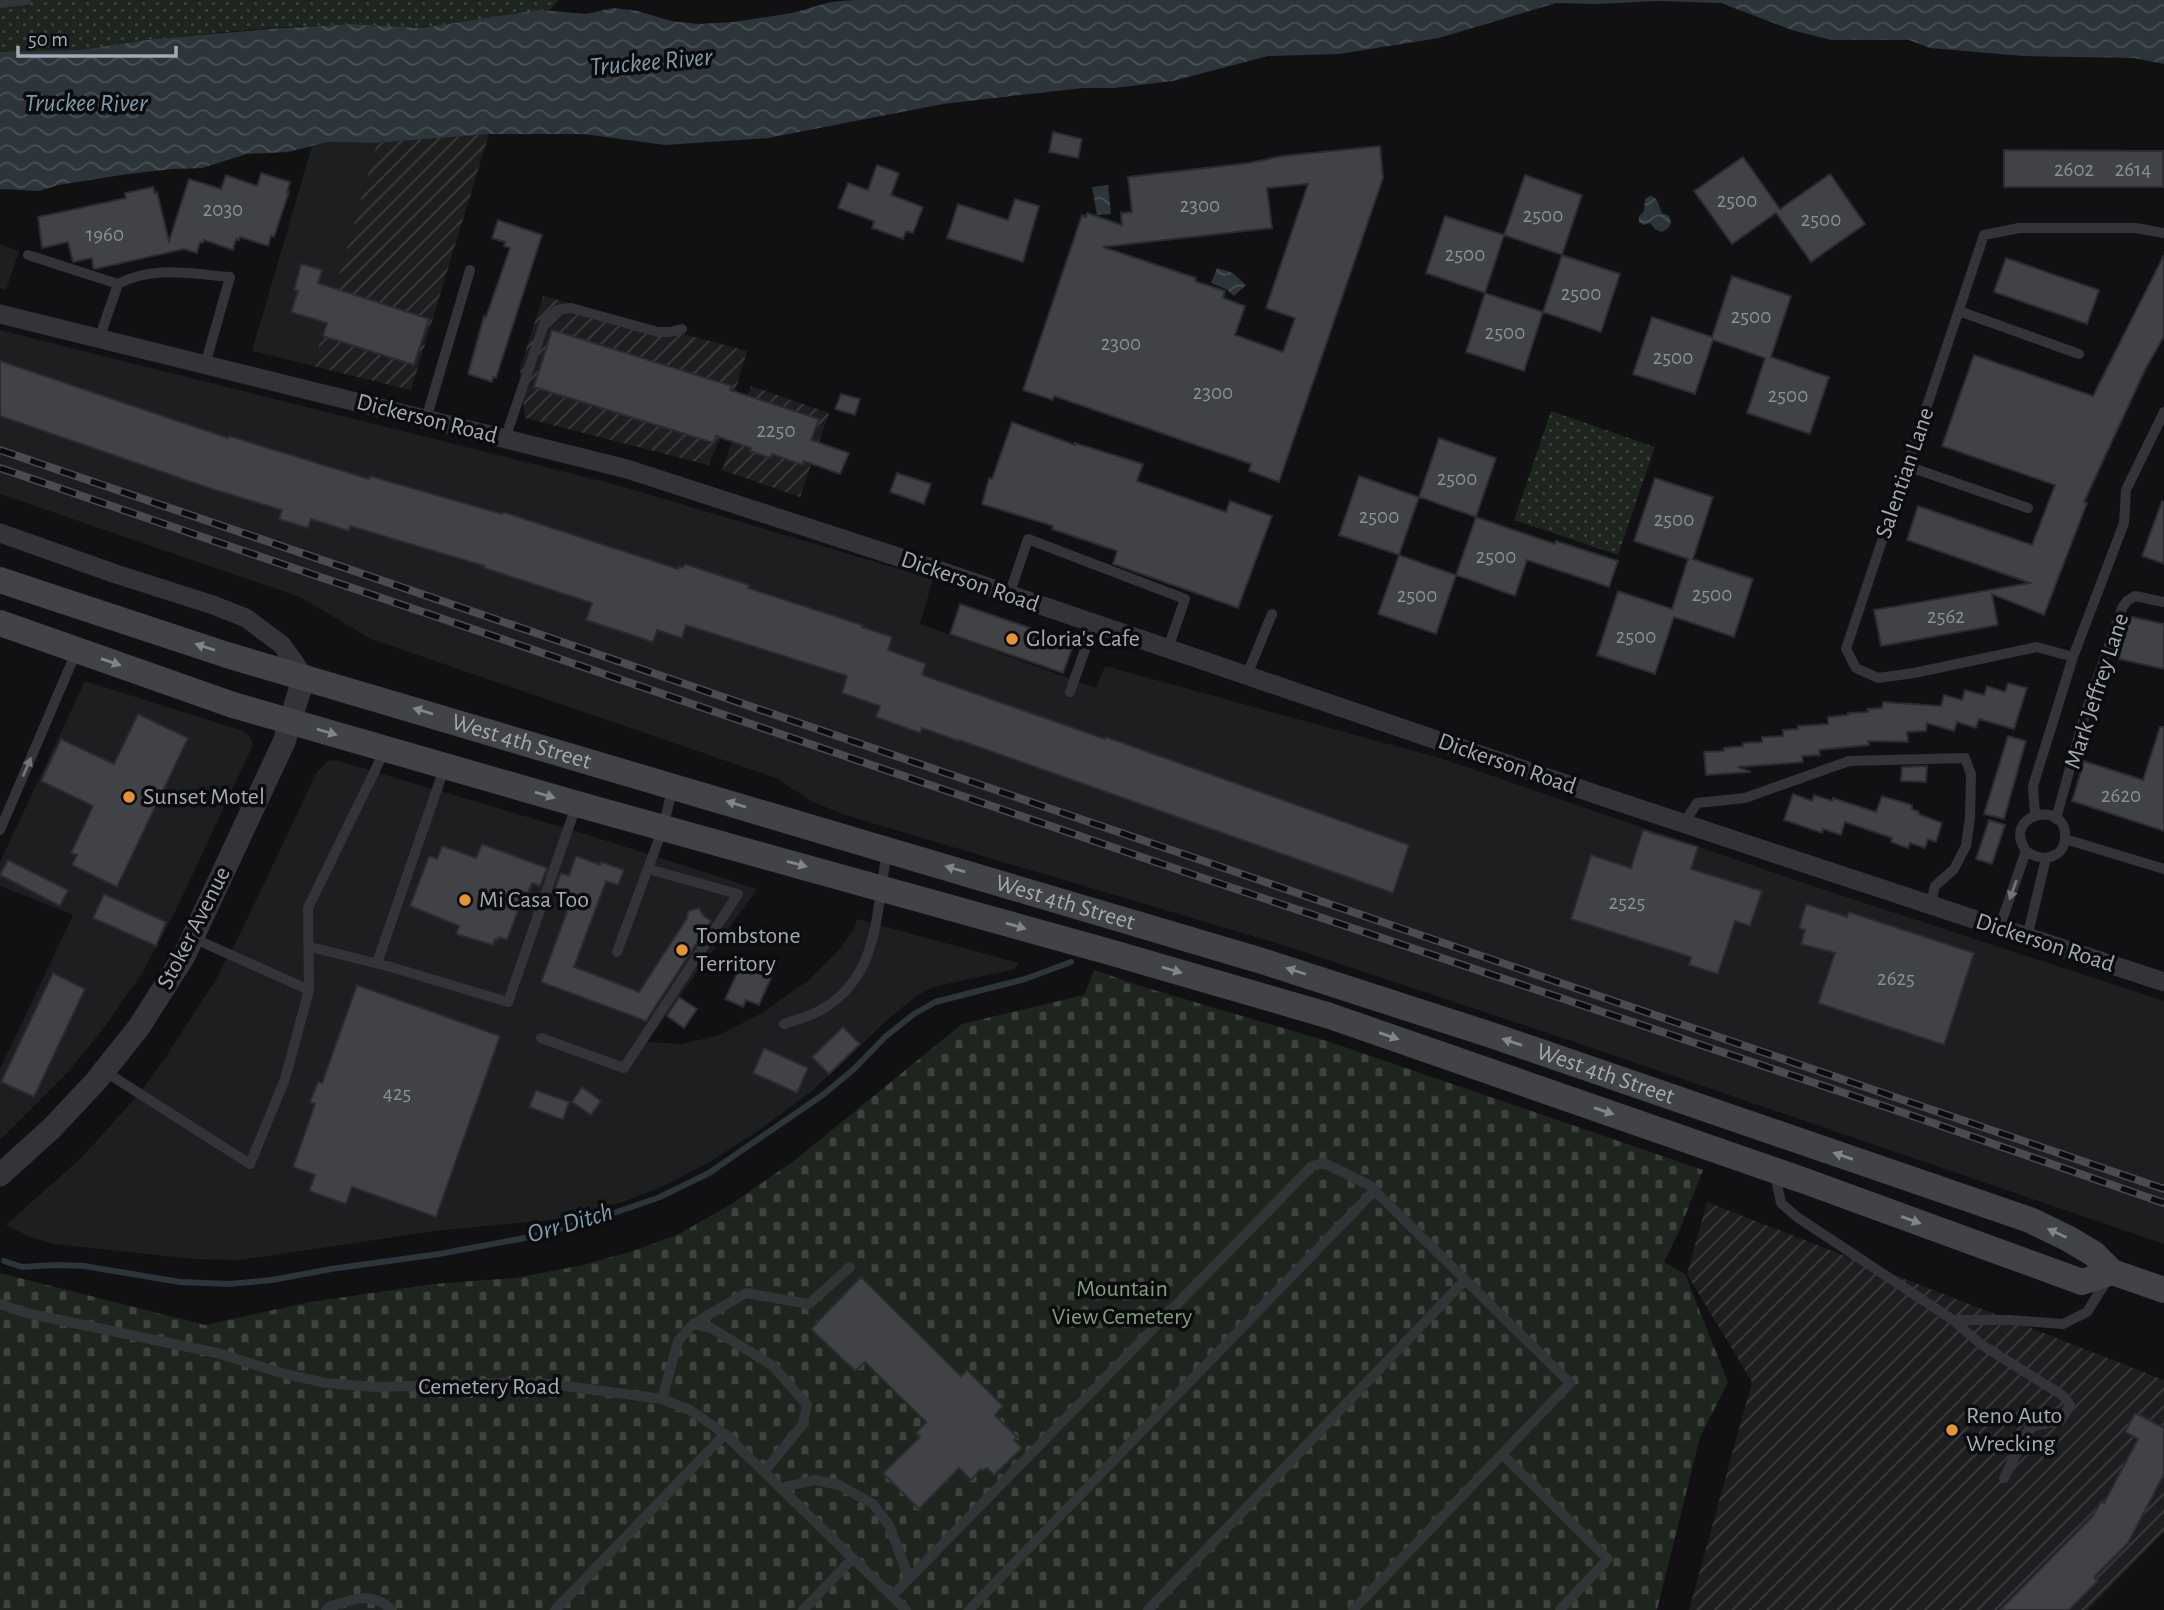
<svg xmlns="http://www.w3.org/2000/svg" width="2164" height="1610" viewBox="0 0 2164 1610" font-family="'Alegreya Sans',sans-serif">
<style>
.built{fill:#1d1e20}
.industrial{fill:url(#industrial-furrows)}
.cemetery{fill:url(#cemetery-stones)}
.park{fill:url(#park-dots)}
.water{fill:url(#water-waves)}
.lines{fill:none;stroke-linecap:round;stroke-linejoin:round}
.stream{stroke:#2c353a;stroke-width:6}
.building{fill:#404246;stroke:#2b2c2f;stroke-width:2;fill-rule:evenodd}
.service{stroke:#333437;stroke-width:10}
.minor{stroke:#333437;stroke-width:19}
.tertiary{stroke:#333437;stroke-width:23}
.secondary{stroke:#414347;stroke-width:26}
.rail-casing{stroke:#4a4c50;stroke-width:8}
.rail{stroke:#0c0c0e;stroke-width:5;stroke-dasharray:16;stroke-linecap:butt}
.oneway{fill:#81868d}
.oneway2{fill:#71757b}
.poi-dot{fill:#e79235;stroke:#0c0c0e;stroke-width:2.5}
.labels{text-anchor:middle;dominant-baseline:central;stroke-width:7;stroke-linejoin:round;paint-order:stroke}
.number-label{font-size:21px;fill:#8a9098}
.street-label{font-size:24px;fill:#a3aab3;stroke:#0c0c0e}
.poi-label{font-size:24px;fill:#a3aab3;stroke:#0c0c0e;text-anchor:start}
.park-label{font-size:24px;fill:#7e9d7b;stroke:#0c0c0e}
.water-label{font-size:26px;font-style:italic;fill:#7c9cac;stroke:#0c0c0e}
</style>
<defs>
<pattern id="industrial-furrows" width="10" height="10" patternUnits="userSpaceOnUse" patternTransform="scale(1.75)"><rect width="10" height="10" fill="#1d1e20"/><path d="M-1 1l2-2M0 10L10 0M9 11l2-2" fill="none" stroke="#3b3c3e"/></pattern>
<pattern id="cemetery-stones" width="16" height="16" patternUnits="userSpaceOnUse" patternTransform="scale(1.75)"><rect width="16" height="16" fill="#1e251e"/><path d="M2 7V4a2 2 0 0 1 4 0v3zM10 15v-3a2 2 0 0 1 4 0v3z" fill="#3c423c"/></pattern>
<pattern id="park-dots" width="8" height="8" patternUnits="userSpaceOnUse" patternTransform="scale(1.75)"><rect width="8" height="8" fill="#1e251e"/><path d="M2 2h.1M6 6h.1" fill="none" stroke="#3c423c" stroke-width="1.8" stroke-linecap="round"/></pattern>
<pattern id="water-waves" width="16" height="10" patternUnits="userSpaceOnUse" patternTransform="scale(1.75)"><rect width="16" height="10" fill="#2c353a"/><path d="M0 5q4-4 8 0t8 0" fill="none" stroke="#475054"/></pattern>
</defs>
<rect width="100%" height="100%" fill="#111113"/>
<!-- built -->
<path class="built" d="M328,142L377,143L313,366L252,351L312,146Z
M0,244L19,251L6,290L0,288Z
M0,330L617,485L933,579L920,624L1096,688L1105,666L1443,759L1813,886L2164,1001V1244L1560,1037L1286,946L845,815L813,802L776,778L371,639L300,597L0,494Z
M85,681L243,731L249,735L253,745L174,914L142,973L106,1025L68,1072L0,1140V1069L73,915L0,886V862Z
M335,760L585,834L757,889L647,1042L682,1044L719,1035L762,1013L810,979L840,949L854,928L857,919L1019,963L1015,969L933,987L918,995L895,1013L813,1090L765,1126L713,1160L666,1185L623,1202L559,1219L435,1231L240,1260L194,1259L53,1244L30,1237L6,1225L82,1157L138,1095L163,1061L215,981L238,938L317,772L328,761Z"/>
<!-- industrial -->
<path class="industrial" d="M489,134L411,390L313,366L377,143Z
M543,296L747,351L722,436L708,465L525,418L520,369Z
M751,386L829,413L800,497L722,470Z
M1707,1202L2164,1380V1532L2088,1610H1689L1752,1382L1687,1274Z"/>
<!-- cemetery -->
<path class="cemetery" d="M1094,970L1147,988L1327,1041L1703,1170L1680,1229L1664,1262L1685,1274L1728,1382L1700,1437L1657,1610H0V1273L205,1325L310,1302L434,1284L515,1278L578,1266L630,1252L679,1234L730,1205L795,1160L962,1024L1084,995Z"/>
<!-- park -->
<path class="park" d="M0,0H559L550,10L422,28L352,24L269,28L154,39L81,50L0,52Z
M1551,411L1655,447L1618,555L1514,520Z"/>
<!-- water -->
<path class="water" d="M853,0H2164V64L2134,58L2023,56L1930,48L1909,40H1831L1792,30L1721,3L1658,1L1597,4L1556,3L1439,38L1339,54L1268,56L1173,81L1114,88H1084L1020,95L943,104L768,138L665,145L584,134H489L377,143L328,142L288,152L247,154L202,168L172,169L128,174L58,185L39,191L0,189V52L81,50L154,39L269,29L352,24L422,28L539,10L586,14L613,8L638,11L671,21L699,24L734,22L792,13L831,2Z
M1108,185L1111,214L1097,215L1092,187Z
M1650,196C1659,197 1658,206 1662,213L1669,216C1673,224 1670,229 1661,232L1655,229L1650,223L1644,225L1639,222V216L1644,211L1645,199Z
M1217,268L1233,273L1246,285L1234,296L1226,289L1211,283Z"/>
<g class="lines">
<!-- stream -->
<path class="stream" d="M4,1261L22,1267L56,1265L84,1266L180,1282L229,1284L272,1280L331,1269L439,1254L530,1237L611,1214L660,1197L709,1173L824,1094L854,1069L885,1037L914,1014L935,1002L1025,979L1071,962"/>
</g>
<!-- building -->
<path class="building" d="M1053,132L1082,139L1078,158L1049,152Z
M1380,146L1383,178L1279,482L1249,471L1251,464L1054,396L1053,400L1023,390L1082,215L1086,217L1087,213L1122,225L1121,213L1132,212L1128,177L1249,163L1282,156ZM1308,184L1266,308L1295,318L1283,352L1235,335L1245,306L1223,298L1225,291L1195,281L1196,278L1103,247L1272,228L1267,188Z
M2004,150L2163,151V187H2004Z
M1743,157L1780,209L1830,174L1865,224L1811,262L1776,213L1732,244L1694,191Z
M877,165L899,173L891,195L923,207L913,233L906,231L903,239L872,228L874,221L838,208L848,183L868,190Z
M261,173L290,182L287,192H289L274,237L271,236L268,246L240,237L239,240L236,239L233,250L204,240L203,243L200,242L197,253L184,249L95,269L93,268L92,258L73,262L68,242L42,248L38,217L126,198L125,193L153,187L155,193L157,192L169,241L189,179L221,189L226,175L257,186Z
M1525,175L1582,195L1562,255L1504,235Z
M1015,199L1039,206L1023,262L947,238L958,204L1008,220Z
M1445,216L1504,235L1485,293L1426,273Z
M498,220L542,235L496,378L493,377L492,382L468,374L484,316L486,317L510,248L504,246L505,242L492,238Z
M1562,255L1620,274L1601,332L1543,312Z
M2164,255V336L2145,370L2084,502L2087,503L2044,615L1992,594L1998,625L1881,646L1874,610L2030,583L1907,540L1918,506L2032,545L2055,485L1942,446L1974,355L2093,396Z
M2006,258L2099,290L2087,324L1994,292Z
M301,264L322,270L318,283L429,319L414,365L323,336L327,323L291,312L298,291L294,290Z
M1732,276L1791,296L1771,357L1829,377L1810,434L1747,413L1765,358L1713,340L1695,394L1633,374L1652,317L1712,337Z
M1485,293L1543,312L1524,371L1466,352Z
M552,330L732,386L730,390L819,419L811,440L849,453L840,474L804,461L803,465L772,454L771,458L750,451L751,448L716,436L714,443L534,387Z
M0,361L228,438L229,436L369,479L370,476L502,514L503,512L678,569L679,566L683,568L685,564L749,585L748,588L862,625V627L892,637L888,650L926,664L922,675L1105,739L1106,737L1409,845L1393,893L959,740V741L922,728L920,733L876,717L880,706L842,693L847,676L686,625L682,638L657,630L653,642L586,620L592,603L484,568L485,566L350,526L349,531L311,519L308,528L279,519L282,510L212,489L0,416Z
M841,394L860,399L855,415L835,409Z
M1012,422L1075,445V443L1143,464L1137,481L1226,512L1230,501L1272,516L1238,608L1113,564L1117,551L1052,529L1053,526L982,504L989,478L992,479Z
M1439,438L1496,458L1476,517L1419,497Z
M897,473L931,484L924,504L890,492Z
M1359,476L1419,497L1399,555L1339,535Z
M1655,478L1713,497L1693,559L1753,579L1734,637L1674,617L1655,674L1597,655L1618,591L1672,609L1688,559L1634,541Z
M2162,501L2164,502V564L2142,556Z
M1476,517L1555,544L1556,541L1618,561L1609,587L1527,560L1515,596L1456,575Z
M1399,555L1456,575L1436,634L1378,614Z
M960,604L1074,643L1063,673L950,634Z
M2128,616L2164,624V669L2119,659Z
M2008,683L2027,688L2014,729L1979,719L1976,728L1957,722L1954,731L1927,723L1926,731L1907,732L1908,742L1868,741L1869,745L1819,750L1820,755L1802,756L1803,762L1738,767L1751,772L1706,775L1704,752L1724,751V748L1743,746V743L1762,742V737L1783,736V730L1798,729V726L1828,724V717L1848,715V713L1868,712L1867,709L1882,708L1883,702L1941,706L1944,695L1962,700L1965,690L1984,695L1987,686L2005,692Z
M138,714L188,738L117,887L72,865L77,855L71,853L93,806L41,781L61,739L114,764Z
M2160,727H2164V831L2072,801L2084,761L2143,780Z
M2008,736L2026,741L2004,819L1984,814Z
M1927,766L1926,782L1901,781L1902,767Z
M1793,794L1812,801L1814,795L1832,801L1833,798L1876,812L1882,796L1912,805V809L1919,812V814L1942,823L1936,842L1928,839L1925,848L1910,843L1908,848L1899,845L1891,842L1892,838L1845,822L1841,835L1823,829L1822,833L1784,820Z
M1989,820L2005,825L1992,864L1976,859Z
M1643,830L1698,847L1691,869L1762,891L1750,926L1735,921L1718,974L1689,965L1691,957L1571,919L1591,855L1631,868Z
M482,844L547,868L540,886L532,883L528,894L525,892L507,940L499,937L498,940L495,939L493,945L456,934L459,926L410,906L429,856L437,859L442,846L476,858Z
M576,856L600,865L601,862L624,870L618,885L606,881L574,967L639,992L687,918L688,911L699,908L703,915L711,921L646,1021L541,982L572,898L554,891L561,873L569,876Z
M8,860L68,890L60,906L0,875Z
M104,894L166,922L156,946L93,918Z
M1806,904L1847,917L1849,912L1974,953L1944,1045L1818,1003L1835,953L1801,944L1805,930L1799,928Z
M741,965L771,978L759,1005L746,1000L743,1007L725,999Z
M53,973L85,989L34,1097L1,1082Z
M357,985L500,1036L436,1217L352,1187L346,1204L309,1191L315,1175L293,1167L315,1104L310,1102L318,1082L322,1083Z
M679,997L697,1009L684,1028L667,1016Z
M843,1027L860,1044L829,1074L812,1057Z
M764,1048L808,1068L797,1093L753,1073Z
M582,1087L601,1101L591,1115L572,1102Z
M536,1090L569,1102L563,1120L529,1107Z
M861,1277L961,1376L967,1370L1003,1406L995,1415L1017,1437L1014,1440L1022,1448L994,1475L987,1468L983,1471L981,1469L971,1480L959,1468L919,1509L883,1473L920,1437L916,1433L926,1422L865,1362L855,1371L811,1329Z
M2135,1413L2164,1428V1474L2128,1543L2094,1577L2098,1581L2069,1610H2000L2092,1517L2101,1501L2104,1503L2138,1439L2125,1432Z"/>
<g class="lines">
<!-- service -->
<path class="service" d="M0,3L26,0
M28,255L118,284
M1959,311L2079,354
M99,339L118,284C152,265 193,274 230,277L205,365
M426,419L470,270
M505,439L545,321L557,310L571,308L658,332H670L682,329
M1907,466L2028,508
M1009,595L1028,539L1185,599L1168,648
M2073,657L2037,647L1914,673L1878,678L1856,668L1846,649L1984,235L2019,228H2136L2164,233
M1247,675L1272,614
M1070,692L1094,624
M2035,815L2033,786L2073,657L2124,523L2126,490L2164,412
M2056,819L2083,721L2122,608L2127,601L2135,596L2164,602
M1684,823L1697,803L1745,798L1849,761L1965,758L1971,774L1970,817L1966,846L1954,869L1935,886L1930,905
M0,830L77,650
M2065,839L2164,869
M1999,929L2026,851C2000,813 2069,798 2065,839C2063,860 2040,862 2026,851
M193,938L309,990
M2027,938L2046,858
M310,947L391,967L508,1002L576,806
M617,952L663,828L672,790
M377,963L445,766
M784,1024C794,1020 805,1018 815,1013C880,981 875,915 887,853
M541,1038L624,1068L738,894L648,869
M104,1071L250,1164L285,1079L309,990L308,908L385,750
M1775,1174L1781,1203L1797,1217L1953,1320H2009L2063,1324L2087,1312L2107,1280
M0,1304L26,1313L217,1353L282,1373L325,1383L376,1387L512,1383L550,1384L662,1399L690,1410L725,1434L906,1610
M1953,1320L1982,1345L2062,1395L2070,1405L2061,1420L2030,1427L2004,1478
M693,1324L746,1293L809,1304L850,1267
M662,1399L678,1341L693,1324L711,1328L773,1366L807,1405L803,1424L764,1472
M1502,1454L1608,1559L1560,1610
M780,1488L815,1480L839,1485L873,1504L889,1525L909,1578
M892,1596L1312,1166L1324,1163L1369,1185L1570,1383L1353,1610
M326,1610L329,1607C353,1599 372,1591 392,1610
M555,1610L725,1434
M803,1610L853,1558
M969,1610L1375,1190
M1148,1610L1465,1280"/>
<!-- minor -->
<path class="minor" d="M0,314L627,469L923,565L1598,795L2164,982
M0,533L116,574L213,605L246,618L282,645L304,676"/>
<!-- tertiary -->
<path class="tertiary" d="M0,1175L52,1128L96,1081L139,1027L184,956L284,742L304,676"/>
<!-- secondary -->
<g class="secondary">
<path id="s1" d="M0,580L227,655L1262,961L1491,1035L2030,1220L2069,1239L2094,1254L2112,1272L2164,1290"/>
<path d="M0,623L233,705L577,804L1106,951L1327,1015L1805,1181L2082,1282L2112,1272"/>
</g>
<defs>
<path id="rail" d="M0,450L2164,1189
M0,468L1197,876L1904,1113L2164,1203"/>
</defs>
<!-- rail casing -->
<use href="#rail" class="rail-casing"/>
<!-- rail -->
<use href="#rail" class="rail"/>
</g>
<!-- one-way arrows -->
<defs><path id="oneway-solid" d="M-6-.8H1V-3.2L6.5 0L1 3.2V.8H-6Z" transform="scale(1.75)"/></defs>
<g class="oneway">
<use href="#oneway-solid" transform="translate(205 647) rotate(-162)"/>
<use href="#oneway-solid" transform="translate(111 662) rotate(19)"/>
<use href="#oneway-solid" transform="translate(423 711) rotate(-163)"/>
<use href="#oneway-solid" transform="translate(327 732) rotate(16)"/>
<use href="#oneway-solid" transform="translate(545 795) rotate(16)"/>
<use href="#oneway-solid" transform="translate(736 804) rotate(-163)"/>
<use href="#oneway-solid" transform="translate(797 864) rotate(15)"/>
<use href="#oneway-solid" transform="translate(955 869) rotate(-164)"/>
<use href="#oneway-solid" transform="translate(1016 926) rotate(16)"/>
<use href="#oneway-solid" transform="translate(1172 970) rotate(16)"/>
<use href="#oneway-solid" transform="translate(1296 971) rotate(-162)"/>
<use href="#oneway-solid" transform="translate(1389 1036) rotate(19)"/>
<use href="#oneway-solid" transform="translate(1512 1042) rotate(-161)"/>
<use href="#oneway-solid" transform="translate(1604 1111) rotate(19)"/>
<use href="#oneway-solid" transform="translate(1843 1156) rotate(-161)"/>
<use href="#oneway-solid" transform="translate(1911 1220) rotate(20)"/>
<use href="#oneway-solid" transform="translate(2057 1233) rotate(-155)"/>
</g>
<g class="oneway2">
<use href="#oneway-solid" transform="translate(27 767) rotate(-67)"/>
<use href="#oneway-solid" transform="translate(2013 890) rotate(110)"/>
</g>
<!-- markers -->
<g class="poi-dot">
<circle cx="1012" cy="639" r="7"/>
<circle cx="129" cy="797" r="7"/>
<circle cx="465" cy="900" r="7"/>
<circle cx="682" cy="950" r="7"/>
<circle cx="1952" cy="1430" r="7"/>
</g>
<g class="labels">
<!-- number labels -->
<g class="number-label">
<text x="2074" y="169">2602</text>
<text x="2133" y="169">2614</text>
<text x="1737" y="200">2500</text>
<text x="1200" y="205">2300</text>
<text x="223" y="209">2030</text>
<text x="1543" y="215">2500</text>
<text x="1821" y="219">2500</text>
<text x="105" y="234">1960</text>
<text x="1465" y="254">2500</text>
<text x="1581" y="293">2500</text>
<text x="1751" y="316">2500</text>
<text x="1505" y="332">2500</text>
<text x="1121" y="343">2300</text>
<text x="1673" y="357">2500</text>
<text x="1213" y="392">2300</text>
<text x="1788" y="395">2500</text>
<text x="776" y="430">2250</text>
<text x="1457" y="478">2500</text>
<text x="1379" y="516">2500</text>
<text x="1674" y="519">2500</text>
<text x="1496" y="556">2500</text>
<text x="1712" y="594">2500</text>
<text x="1417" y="595">2500</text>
<text x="1946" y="616">2562</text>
<text x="1636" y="636">2500</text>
<text x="2121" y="795">2620</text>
<text x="1627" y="902">2525</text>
<text x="1896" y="978">2625</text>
<text x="397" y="1093">425</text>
</g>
<!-- street labels -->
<g class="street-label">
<text transform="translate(427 419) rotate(14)">Dickerson Road</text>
<text transform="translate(1905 473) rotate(-71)">Salentian Lane</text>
<text transform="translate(970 582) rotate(19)">Dickerson Road</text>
<text transform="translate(2097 691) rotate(-72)">Mark Jeffrey Lane</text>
<text stroke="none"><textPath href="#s1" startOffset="546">West 4th Street</textPath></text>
<text transform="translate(1507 764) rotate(19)">Dickerson Road</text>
<text stroke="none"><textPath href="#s1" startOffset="1113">West 4th Street</textPath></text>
<text transform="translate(194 928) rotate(-63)">Stoker Avenue</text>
<text transform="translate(2045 943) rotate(18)">Dickerson Road</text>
<text stroke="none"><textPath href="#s1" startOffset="1680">West 4th Street</textPath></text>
<text x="489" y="1387">Cemetery Road</text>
</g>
<!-- poi labels -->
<g class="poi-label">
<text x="1026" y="639">Gloria's Cafe</text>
<text x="143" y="797">Sunset Motel</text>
<text x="479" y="900">Mi Casa Too</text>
<text x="696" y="936">Tombstone<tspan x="696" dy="28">Territory</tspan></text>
<text x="1966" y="1416">Reno Auto<tspan x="1966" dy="28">Wrecking</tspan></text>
</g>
<!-- park labels -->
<g class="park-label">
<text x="1122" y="1289">Mountain<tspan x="1122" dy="28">View Cemetery</tspan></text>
</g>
<!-- water labels -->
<g class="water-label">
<text transform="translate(651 62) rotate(-5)">Truckee River</text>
<text x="86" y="103">Truckee River</text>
<text transform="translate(570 1223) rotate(-16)">Orr Ditch</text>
</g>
</g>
<!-- scale -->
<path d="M18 46v10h158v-10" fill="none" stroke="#a3aab3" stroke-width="3.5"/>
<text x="28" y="46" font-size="21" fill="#a3aab3" stroke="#0c0c0e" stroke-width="5" paint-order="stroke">50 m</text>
</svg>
